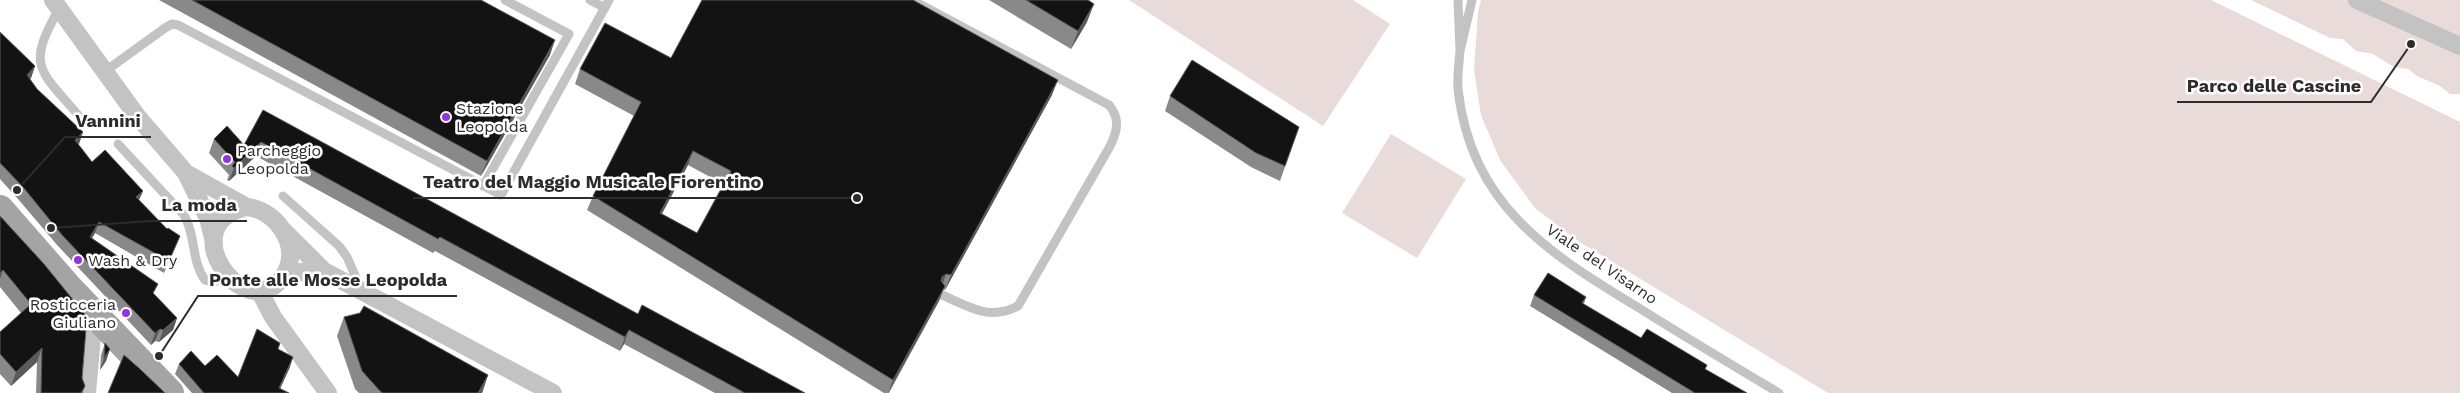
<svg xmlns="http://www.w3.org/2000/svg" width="2460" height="393" viewBox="0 0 2460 393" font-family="'Work Sans',sans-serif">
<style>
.green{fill:#e9dbda}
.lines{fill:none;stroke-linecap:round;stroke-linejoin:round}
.lane{stroke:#c3c3c3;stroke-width:9}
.street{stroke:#c3c3c3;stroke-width:18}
.primary{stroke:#a4a4a4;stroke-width:28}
.wall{fill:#898989;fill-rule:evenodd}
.shaded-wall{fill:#5a5a5a}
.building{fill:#131313;stroke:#5a5a5a;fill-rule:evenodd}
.poi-dot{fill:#9334dd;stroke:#fff;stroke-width:2}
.labels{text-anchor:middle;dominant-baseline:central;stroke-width:5;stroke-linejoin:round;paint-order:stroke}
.poi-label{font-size:16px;fill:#2c2c2c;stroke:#fff;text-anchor:start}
.street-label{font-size:16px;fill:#2c2c2c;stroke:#fff}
.leader{fill:none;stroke:#2c2c2c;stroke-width:2}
.callout-dot{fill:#2c2c2c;stroke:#fff;stroke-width:2}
.callout-label{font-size:18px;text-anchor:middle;font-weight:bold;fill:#2c2c2c;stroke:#fff;stroke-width:5;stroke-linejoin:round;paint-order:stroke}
</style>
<rect width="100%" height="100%" fill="#fff"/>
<!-- green -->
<path class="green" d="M1129,0H1353L1390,24L1323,126Z
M1481,0H2211L2460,122V393H1828L1578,241L1535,208L1500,160L1481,115L1474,70L1478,12Z
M2251,0H2460V94H2450L2440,86L2417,76L2408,69L2394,67L2373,54L2356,51L2343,39L2330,38Z
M1391,134L1466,179L1417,258L1342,213Z"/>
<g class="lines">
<!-- lane -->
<path class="lane" d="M590,0L605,8
M912,0L1109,105C1121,119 1117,133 1109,148L1018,306C989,321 970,307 942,295
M1458,0L1460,51L1472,0
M59,9C26,67 39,69 79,116
M1460,51C1459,64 1457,77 1458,89C1471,205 1548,253 1639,308C1685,337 1732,365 1779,393
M104,72L165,28L172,24L178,25L501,195L609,0
M118,144L184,215C196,235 191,261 205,280L214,282L227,276
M483,186L569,34L505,0
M283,196L339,246L347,257L360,287"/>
<!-- street -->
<path class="street" d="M53,0L137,116L186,173L208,218L214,242
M2357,0L2460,46
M186,173L247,207
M247,207C278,210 304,250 282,278C245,327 170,224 247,207Z
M283,230L324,271L553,393
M282,279L301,272L324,271
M259,290L273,317L328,393
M87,393L94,314"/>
<!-- primary -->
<path class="primary" d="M0,209L70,289L170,393"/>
</g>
<!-- wall -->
<path class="wall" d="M159,0H481L550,55L481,176Z
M989,0H1088L1087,22L1071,49Z
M0,32L35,66L31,78L30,79L37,89L83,132L78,144L92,162L143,191L139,200L167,229L180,236L164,273L95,233L92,238L154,294L177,318L173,330L159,342L155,341L151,345L58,246L18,199L0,179Z
M671,58L1052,95L945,290L943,289L939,301L889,393H884L587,210L593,196L634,116L575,84L580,69ZM688,165L723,184L697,233L662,214Z
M1170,96L1299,127L1280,181L1251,167L1165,111Z
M263,110L638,314L805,393H715L624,344L620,351L435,251L433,253L256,156L229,181L227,180L229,175L209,153L214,139L244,145Z
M0,216L82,378L85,386L83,393H36L37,362L11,386L0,374V332L21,313L0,287Z
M1534,295L1586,297L1584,304L1641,338L1705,369L1747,393H1672L1530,306Z
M344,317L488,375L482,393H359L355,389L337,336Z
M105,343L110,349L106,361L100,370L101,355Z
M278,349L290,367L280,389L289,393H192L175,374L179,364L205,366L238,377Z"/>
<!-- shaded-wall -->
<path class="shaded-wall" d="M1094,4L1087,22L1071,49L1078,31Z
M555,40L550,55L481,176L487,161Z
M35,66L31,78L22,87L27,75Z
M1058,80L1052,95L945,290L951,275Z
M83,132L79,144L70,151L75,140Z
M261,142L256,156L229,181L234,168Z
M693,151L688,165L654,228L660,213Z
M143,191L138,202L136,197Z
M99,222L95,233L85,249L90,237Z
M3,270L0,279V273Z
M946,274L941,289L942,277Z
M945,286L939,301L888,393L893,380Z
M177,318L173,330L159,342L163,330Z
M160,329L155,341L151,345L155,333Z
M629,330L624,344L620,351L625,337Z
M42,348L37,362L11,386L16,372Z
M110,349L106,361L100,370L104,358Z
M293,357L290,367L278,393L279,388Z
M488,375L482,393H478Z"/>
<!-- building -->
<path class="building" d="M192,0H481L555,40L487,161Z
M702,0H913L1058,80L951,275L946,274L942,277L941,281L945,286L893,380L593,196L641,102L580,69L605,23L671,58ZM693,151L731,171L697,233L660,213Z
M1026,0H1088L1094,4L1078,31Z
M0,32L35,66L27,75L37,89L83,132L75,140L92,162L105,150L143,191L136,197L167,229L168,228L180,236L169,261L99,222L90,237L158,284L153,293L177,318L163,330L160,329L155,333L62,235L23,187L0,163Z
M1192,60L1299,127L1285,166L1256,153L1170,96Z
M263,110L638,314L642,305L805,393H745L629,330L625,337L440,237L438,239L261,142L234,168L232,166L235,162L214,139L227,126L244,145Z
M0,216L44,264L87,317L82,378L85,386L81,393H41L42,348L16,372L0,354V332L31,304L3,270L0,273Z
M1548,273L1586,297L1582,303L1641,338L1647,329L1707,365L1705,369L1747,393H1695L1534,295Z
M364,306L488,375L478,393H383L380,391L362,371L344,317L360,313Z
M257,329L280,343L278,349L293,357L279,388L289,393H204L179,364L191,351L205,366L217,355L238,377Z
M105,343L110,349L104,358Z
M124,355L140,369L165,393H108Z"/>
<!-- markers -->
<g class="poi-dot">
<circle cx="446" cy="117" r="5"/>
<circle cx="227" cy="159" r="5"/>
<circle cx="78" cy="260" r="5"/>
<circle cx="126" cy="313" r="5"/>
</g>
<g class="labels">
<!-- poi labels -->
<g class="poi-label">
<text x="456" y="108">Stazione<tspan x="456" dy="18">Leopolda</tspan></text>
<text x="237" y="150">Parcheggio<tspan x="237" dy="18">Leopolda</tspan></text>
<text x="88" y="260">Wash &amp; Dry</text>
<text x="116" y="304" text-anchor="end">Rosticceria<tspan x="116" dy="18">Giuliano</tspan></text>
</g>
<!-- street labels -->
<g class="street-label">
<text transform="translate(1602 264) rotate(34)">Viale del Visarno</text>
</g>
</g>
<!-- callouts -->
<path class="leader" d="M2411 44L2371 102H2177M17 190L65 137H151M857 198L772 198H413M51 228L151 221H247M159 356L198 296H457"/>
<g class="callout-dot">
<circle cx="2411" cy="44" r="5"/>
<circle cx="17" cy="190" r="5"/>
<circle cx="857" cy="198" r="5"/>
<circle cx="51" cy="228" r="5"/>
<circle cx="159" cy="356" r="5"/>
</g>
<g class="callout-label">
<text x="2274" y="92">Parco delle Cascine</text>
<text x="108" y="127">Vannini</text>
<text x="592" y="188">Teatro del Maggio Musicale Fiorentino</text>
<text x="199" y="211">La moda</text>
<text x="328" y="286">Ponte alle Mosse Leopolda</text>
</g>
</svg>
